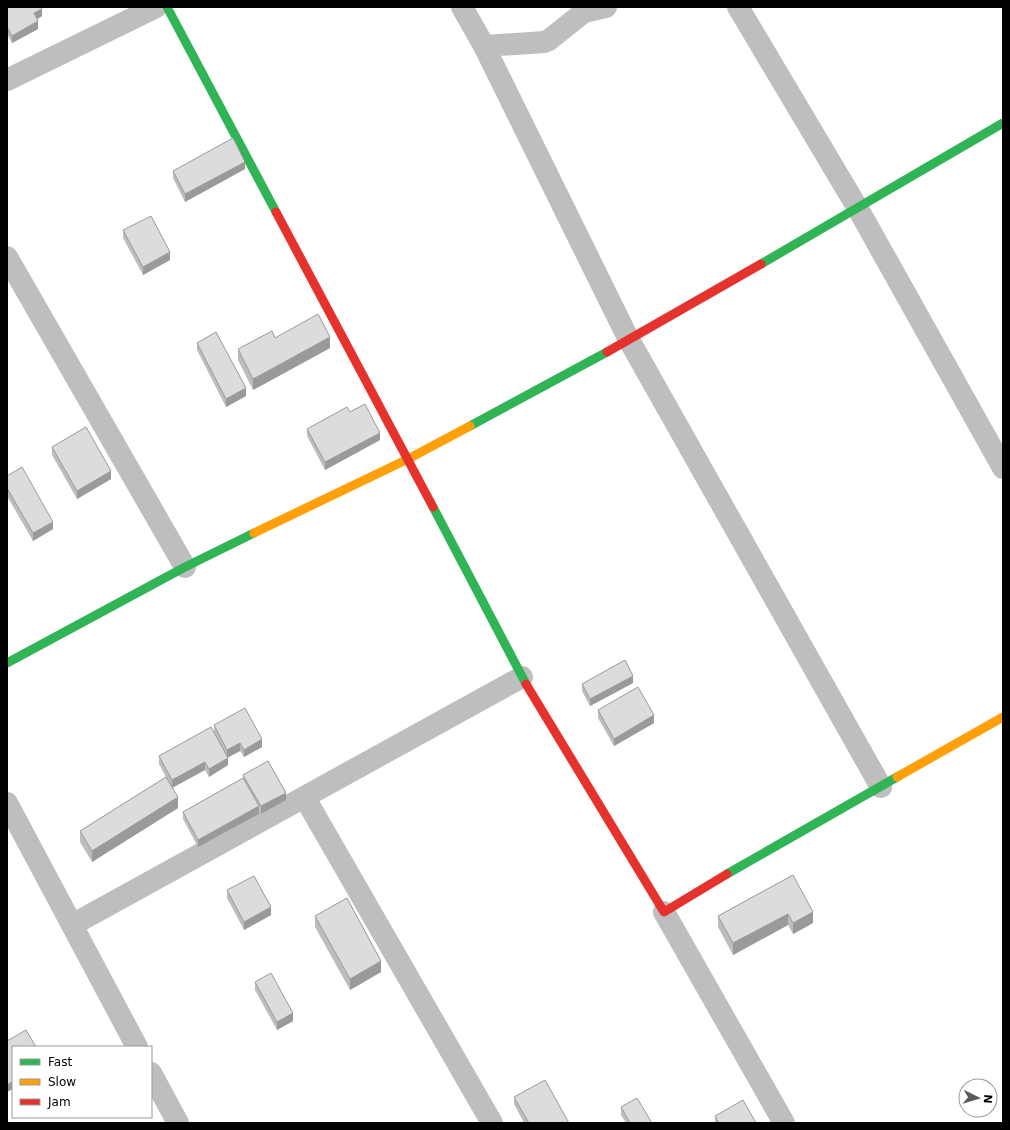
<svg xmlns="http://www.w3.org/2000/svg" width="1010" height="1130" viewBox="0 0 1010 1130" font-family="'DejaVu Sans',sans-serif">
<style>
.lines{fill:none;stroke-linecap:round;stroke-linejoin:round}
.street{stroke:#bebebe;stroke-width:22}
.fast{stroke:#30b455;stroke-width:9}
.slow{stroke:#ff9f0a;stroke-width:9}
.jam{stroke:#e5322d;stroke-width:9}
.wall{fill:#bdbdbd}
.shaded-wall{fill:#9a9a9a}
.building{fill:#dcdcdc;stroke:#9a9a9a}
</style>
<rect width="100%" height="100%" fill="#fff"/>
<g class="lines">
<!-- street -->
<path class="street" d="M462,7L484,46L629,340L881,787
M738,7L857,207L1003,468
M484,46L544,42L549,40L584,12L606,7
M7,80L156,7
M7,257L185,567
M305,798L492,1123
M7,803L137,1047
M664,912L784,1123
M72,925L522,677
M151,1073L178,1123"/>
<!-- fast -->
<path class="fast" d="M167,7L276,212
M761,264L1003,123
M470,426L607,352
M433,507L526,684
M7,663L185,567L254,533
M727,874L897,777"/>
<!-- slow -->
<path class="slow" d="M254,533L408,459L470,426
M897,777L1003,717"/>
<!-- jam -->
<path class="jam" d="M276,212L433,507
M607,352L761,264
M526,684L664,912L727,874"/>
</g>
<!-- wall -->
<path class="wall" d="M7,7L42,16L37,19L38,29L12,43L7,34Z
M245,169L185,202L173,178V171Z
M123,230L170,260L143,275L123,238Z
M275,338L330,348L253,390L238,360V349Z
M197,343L246,396L226,407L197,350Z
M350,412L380,440L325,470L307,436V429Z
M52,447L111,479L77,499L52,455Z
M7,476L53,529L33,541L7,496Z
M633,683L590,706L582,691V684Z
M598,710L654,723L614,746L598,718Z
M214,725L262,747L244,757L240,751L228,757V765L209,777L205,770L172,788L178,808L92,862L80,842V831L166,777L159,764V756L214,731Z
M243,775L286,800L261,814L259,811V814L198,847L183,819V812L243,778Z
M793,875L813,923L793,934L788,925L733,955L718,927V916Z
M227,890L271,915L244,930L227,898Z
M315,916L381,972L350,990L315,927Z
M255,982L293,1021L277,1030L255,990Z
M514,1097L569,1123H524L514,1104Z
M621,1107L652,1123H626L621,1115Z
M715,1116L756,1123H715Z"/>
<!-- shaded-wall -->
<path class="shaded-wall" d="M42,9V16L34,21V13Z
M38,21V29L12,43V36Z
M245,162V169L185,202V194Z
M170,252V260L143,275V267Z
M330,337V348L253,390V379Z
M246,388V396L226,407V399Z
M380,433V440L325,470V462Z
M111,471V479L77,499V491Z
M53,522V529L33,541V533Z
M633,676V683L590,706V699Z
M654,715V723L614,746V739Z
M262,739V747L244,757V750Z
M240,743V751L227,758V750Z
M228,758V765L209,777V769Z
M205,762V770L172,788V780Z
M286,793V800L261,814V806Z
M178,797V808L92,862V851Z
M259,806V814L198,847V840Z
M271,907V915L244,930V922Z
M813,912V923L793,934V923Z
M788,914V925L733,955V943Z
M381,961V972L350,990V979Z
M293,1013V1021L277,1030V1022Z
M13,1081V1089L7,1092V1085Z"/>
<!-- building -->
<path class="building" d="M7,7H41L42,9L34,13L38,21L12,36L7,27Z
M233,138L245,162L185,194L173,171Z
M151,216L170,252L143,267L123,230Z
M318,314L330,337L253,379L238,349L272,331L275,338Z
M216,332L246,388L226,399L197,343Z
M365,404L380,433L325,462L307,429L347,407L350,412Z
M86,427L111,471L77,491L52,447Z
M22,467L53,522L33,533L7,488V476Z
M625,660L633,676L590,699L582,684Z
M638,687L654,715L614,739L598,710Z
M245,708L262,739L244,750L240,743L227,750L214,725Z
M211,727L228,758L209,769L205,762L172,780L159,756Z
M268,761L286,793L261,806L243,775Z
M166,777L178,797L92,851L80,831Z
M243,778L259,806L198,840L183,812Z
M793,875L813,912L793,923L788,914L733,943L718,916Z
M254,876L271,907L244,922L227,890Z
M347,898L381,961L350,979L315,916Z
M271,973L293,1013L277,1022L255,982Z
M26,1030L36,1047H13V1081L7,1085V1041Z
M545,1080L569,1123H529L514,1097Z
M637,1098L652,1123H630L621,1107Z
M743,1100L756,1123H719L715,1116Z"/>
<!-- border -->
<rect width="1010" height="1130" fill="none" stroke="#000000" stroke-width="16"/>
<!-- legend -->
<rect x="12" y="1046" width="140" height="72" fill="#ffffff" stroke="#999999"/>
<rect x="20" y="1059" width="20" height="6" fill="#30b455" stroke="#999999"/>
<text x="48" y="1066" font-size="12" fill="#000000">Fast</text>
<rect x="20" y="1079" width="20" height="6" fill="#ff9f0a" stroke="#999999"/>
<text x="48" y="1086" font-size="12" fill="#000000">Slow</text>
<rect x="20" y="1099" width="20" height="6" fill="#e5322d" stroke="#999999"/>
<text x="48" y="1106" font-size="12" fill="#000000">Jam</text>
<!-- north arrow -->
<g transform="translate(978 1098) rotate(95)"><circle r="19" fill="#ffffff" stroke="#999999"/>
<path d="M0-3L7 15L0 10L-7 15Z" fill="#595959"/>
<text y="-6" font-size="11" font-weight="bold" text-anchor="middle" fill="#000000">N</text>
</g>
</svg>
